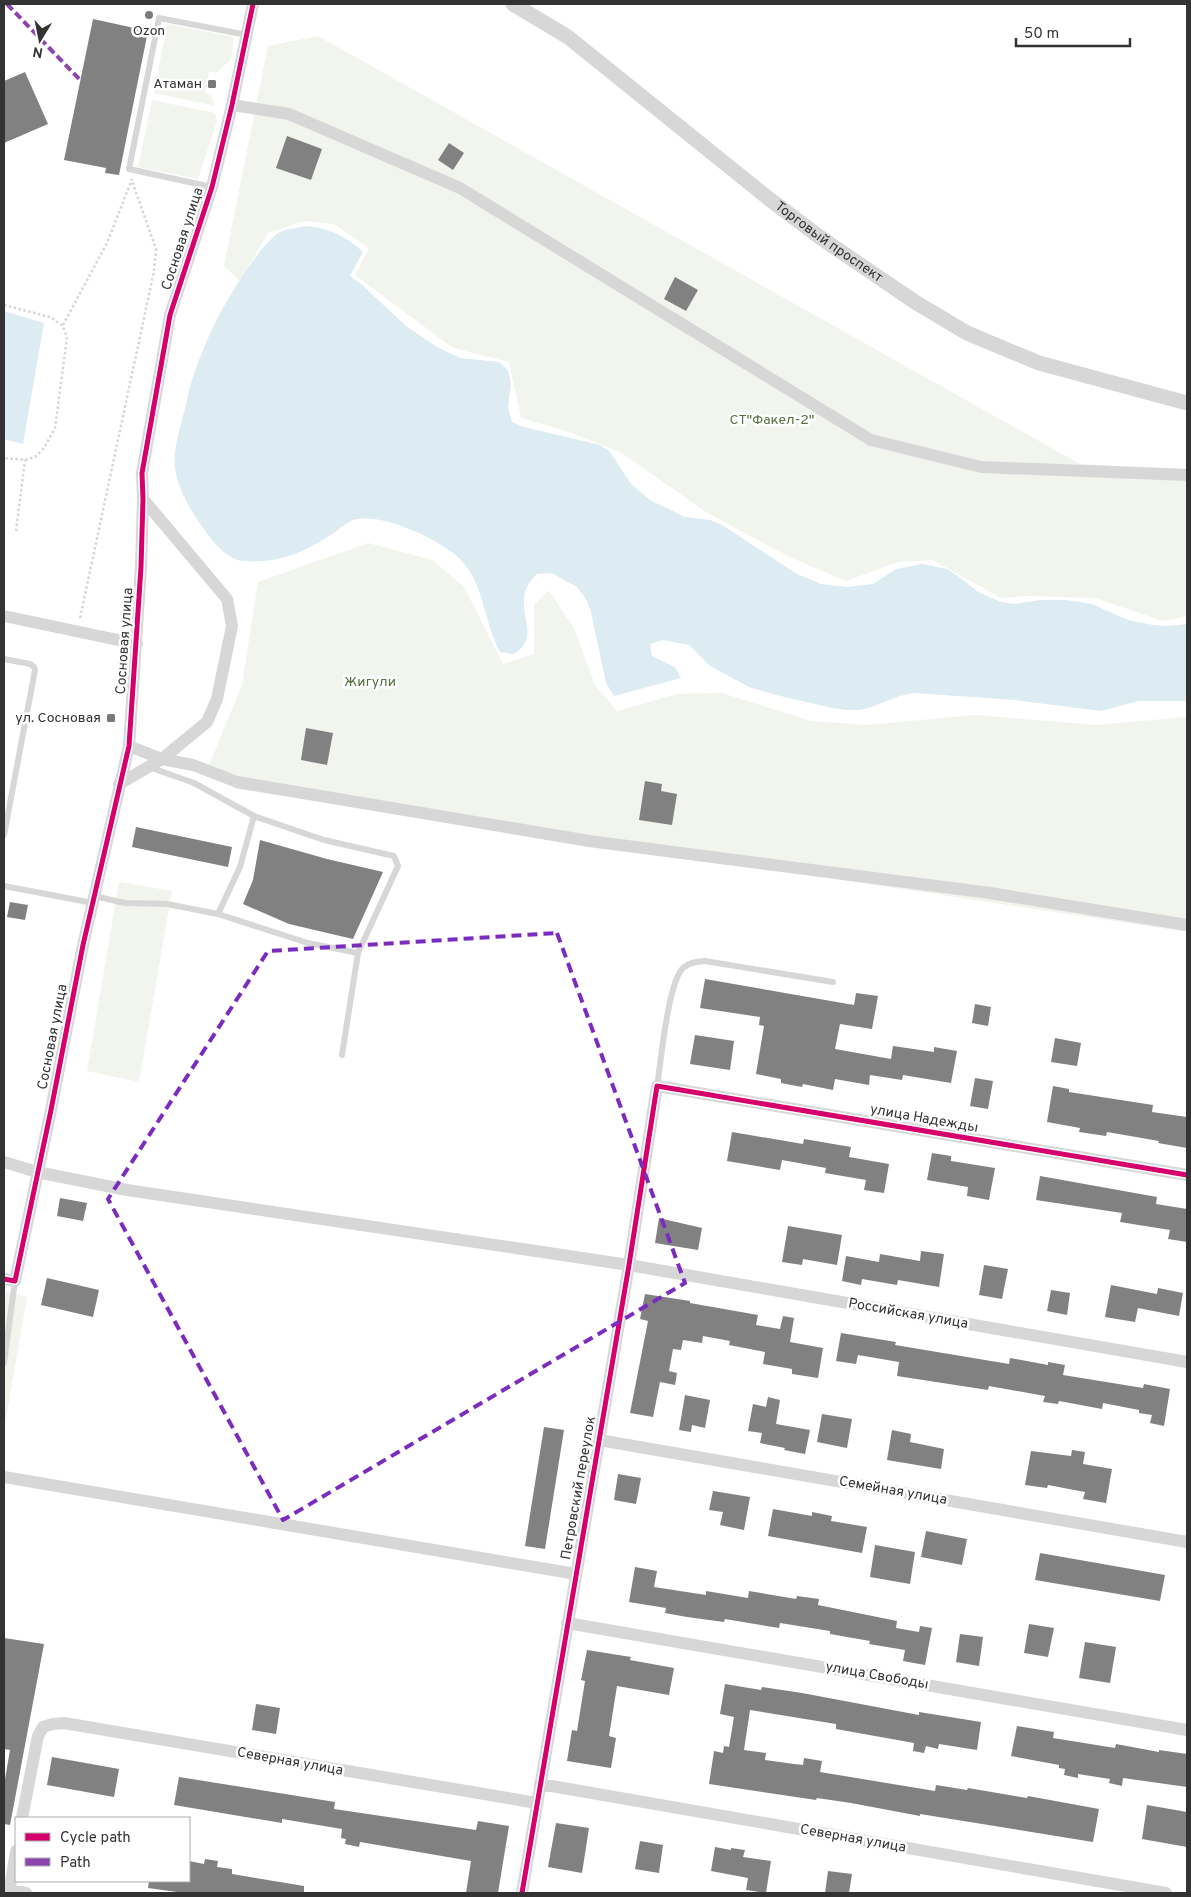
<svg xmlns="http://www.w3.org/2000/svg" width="1191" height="1897" viewBox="0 0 1191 1897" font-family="Overpass,sans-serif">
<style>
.green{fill:#f1f5ed}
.water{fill:#ddebf3}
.building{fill:#818181}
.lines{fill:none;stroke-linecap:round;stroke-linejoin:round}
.path{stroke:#d6d6d6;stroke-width:2.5;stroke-dasharray:2.5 2.5;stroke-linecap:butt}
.service{stroke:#d7d7d7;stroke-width:6}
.minor{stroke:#d7d7d7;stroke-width:12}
.tertiary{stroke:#d7d7d7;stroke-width:15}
.quiet{stroke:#8e44ad;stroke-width:4;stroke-dasharray:8 4;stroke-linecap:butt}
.cycleway-casing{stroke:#fff;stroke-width:8}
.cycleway{stroke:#d6006c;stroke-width:5}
.marked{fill:none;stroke:#7b2cbf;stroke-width:4;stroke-dasharray:10 6;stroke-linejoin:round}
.poi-dot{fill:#7a7a7a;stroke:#fff;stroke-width:2}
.labels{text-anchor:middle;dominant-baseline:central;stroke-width:5;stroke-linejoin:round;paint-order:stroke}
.poi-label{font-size:14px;fill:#333;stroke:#fff;text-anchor:end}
.street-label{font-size:14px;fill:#333;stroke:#fff}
.park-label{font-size:14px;fill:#56703f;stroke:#fff}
</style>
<rect width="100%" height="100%" fill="#fff"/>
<!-- green -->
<path class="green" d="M167,24L234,37L231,59L216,73L209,71L205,93L211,95L215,106L154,93Z
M318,36L1080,464L1187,469V616L1163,621L1095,598L1027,596L1001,598L933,560L898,562L846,581L787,556L706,512L620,452L569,432L521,418L509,362L453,348L355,275L369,248L334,224L304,221L268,233L240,281L224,266L268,46Z
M152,100L215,113L217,121L198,179L138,167Z
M368,543L432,560L464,587L503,664L534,654V604L549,591L574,628L595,685L617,711L677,694L722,693L811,721L867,725L975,715L1096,725L1187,717V932L237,789L206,772L242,685L258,582Z
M119,882L172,891L139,1082L87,1071Z
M4,1291L27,1297L4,1431Z"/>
<!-- water -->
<path class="water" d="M306,226C329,228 346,236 363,252L350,276L360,283L406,326L437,347L460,358L499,362L508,370L511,383L508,408L512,422L524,427L600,445L610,452L631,484L650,500L685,517L710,520L722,525L797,574L821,584L847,587L873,584L896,569L922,564L947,569L958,576L978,592L1001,602L1014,604L1040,600H1066L1092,604L1128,620L1153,625L1166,626L1187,624V701H1139L1101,711L1015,700L914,693L900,696L874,706L860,710H846L832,708L776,695L749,687L710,666L689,645L663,640L650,644L652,656L675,667L681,678L614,696L606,683L591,612L586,599L577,587L552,573L537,574C508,601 538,626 523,646C521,649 517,652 514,654L500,652C481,616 485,574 449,550C427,535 385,515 358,519C347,520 338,531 329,536C303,553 275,564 244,561C228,560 215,544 206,532C193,515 178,490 175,468C173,449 179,434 183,416C186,407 187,397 190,387C197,363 207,339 218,317C228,298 262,241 280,232C287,229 298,228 306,226Z
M4,311L44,323L23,444L4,439Z"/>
<!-- building -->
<path class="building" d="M93,19L148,31L119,175L105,173L106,168L64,160Z
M25,72L48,124L4,143V81Z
M287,136L322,149L311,180L276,168Z
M449,143L464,153L453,170L438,160Z
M675,277L698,290L686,311L664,299Z
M306,728L333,733L327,765L301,760Z
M645,781L662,784L661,791L677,794L672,825L639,820Z
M136,827L232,847L228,867L132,847Z
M260,840L327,859L383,872L353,939L289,924L243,904L253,880Z
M10,902L28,905L25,920L7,917Z
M705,979L854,1005L856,993L878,996L872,1029L840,1024L835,1049L891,1059L893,1046L934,1052V1047L957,1051L951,1083L903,1075L902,1080L870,1075L869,1085L835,1079L833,1090L803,1084L802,1087L781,1083V1079L756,1074L764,1026L759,1025L760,1017L700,1008Z
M975,1004L991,1007L988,1026L972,1023Z
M695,1035L734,1041L730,1070L690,1064Z
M1055,1038L1081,1043L1077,1066L1051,1062Z
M975,1078L993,1081L988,1109L970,1106Z
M1053,1086L1069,1089V1092L1153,1105L1152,1112L1187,1117V1148L1158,1143L1159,1141L1107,1132L1106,1136L1079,1132L1080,1128L1047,1122Z
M732,1132L803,1144L804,1139L851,1147L849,1157L889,1164L884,1193L864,1190L866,1180L825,1173L826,1168L782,1160L780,1170L727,1161Z
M932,1153L951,1156V1161L995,1168L989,1200L967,1196L968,1187L927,1180Z
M1040,1176L1157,1197L1156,1204L1187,1209V1242L1168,1239L1170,1230L1120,1222L1122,1213L1036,1200Z
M60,1198L87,1203L83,1221L57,1216Z
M659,1218L702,1228L698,1250L655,1243Z
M788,1226L842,1235L837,1265L803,1259L802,1265L782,1262Z
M921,1251L944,1254L939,1287L898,1280L897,1285L862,1279L861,1285L842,1281L846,1256L879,1262L880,1254L920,1261Z
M984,1265L1008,1269L1002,1299L979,1295Z
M47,1278L99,1290L93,1317L41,1305Z
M1111,1285L1157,1294L1158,1288L1183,1293L1179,1316L1138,1308L1135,1322L1105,1317Z
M1051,1290L1070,1293L1067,1315L1047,1311Z
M645,1294L690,1301V1303L758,1315L756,1325L780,1329L783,1316L794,1318L790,1342L823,1348L818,1378L792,1374V1369L763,1364L765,1352L729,1345L730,1341L703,1336L702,1343L683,1340L681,1350L673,1349L669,1371L677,1373L675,1385L660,1382L653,1417L630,1413L648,1321L640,1319Z
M841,1333L896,1342L895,1345L1009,1364L1010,1358L1048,1365V1362L1065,1365L1063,1375L1143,1388L1144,1384L1170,1389L1164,1426L1150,1423L1152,1415L1139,1413V1410L1103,1403L1102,1409L1059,1401L1058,1404L1043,1402L1045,1396L989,1386L988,1390L897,1376L899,1362L858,1355L856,1364L836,1361Z
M685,1395L710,1400L705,1428L692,1425L691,1432L679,1430Z
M768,1397L780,1400L776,1424L810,1430L805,1454L784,1450L785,1448L760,1443L762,1433L748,1431L753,1404L766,1407Z
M822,1414L852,1419L847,1448L817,1442Z
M544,1427L564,1430L545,1549L525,1546Z
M892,1430L911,1434L910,1442L944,1449L941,1469L887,1460Z
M1072,1450L1085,1452L1083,1464L1112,1469L1106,1503L1083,1499L1085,1492L1048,1485L1047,1488L1025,1485L1031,1451L1071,1456Z
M618,1474L641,1478L636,1504L614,1500Z
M713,1491L750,1497L744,1530L720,1525L723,1512L709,1510Z
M773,1509L812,1516V1512L832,1516L831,1521L867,1527L862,1553L768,1536Z
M926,1531L967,1539L962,1565L921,1557Z
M875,1545L915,1552L910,1584L870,1577Z
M1040,1553L1165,1575L1160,1601L1035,1580Z
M635,1567L657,1571L654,1587L706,1595V1591L748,1598L749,1591L796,1599L797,1596L819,1599L818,1605L897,1621L896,1628L919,1632L920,1626L932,1628L925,1665L903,1661L905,1650L869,1644L870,1641L830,1634V1631L780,1623L779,1628L725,1619L724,1622L687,1617L665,1613L666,1608L629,1602Z
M1029,1624L1054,1628L1048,1657L1024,1653Z
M960,1634L983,1637L979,1666L956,1662Z
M4,1638L44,1644L10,1825L4,1824V1785L10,1750L4,1749Z
M1085,1642L1116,1647L1110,1683L1079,1678Z
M587,1650L631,1657L630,1660L674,1668L669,1695L617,1686L609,1736L616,1738L611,1768L567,1761L572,1730L577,1731L585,1681L581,1680Z
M725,1684L761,1690L762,1687L802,1693L919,1715V1712L981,1722L977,1750L939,1744L938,1749L926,1746L924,1753L913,1751L914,1743L836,1729V1724L750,1710L744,1750L766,1753L765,1760L794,1764L803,1765L804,1758L822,1761L820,1772L935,1791L936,1785L967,1790L968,1788L1027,1798L1028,1796L1099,1809L1093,1842L920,1814V1816L851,1803L817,1798L816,1800L709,1784L714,1751L723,1753L724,1746L729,1747L734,1717L720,1714Z
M256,1704L280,1708L276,1734L252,1730Z
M1017,1726L1054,1732L1053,1738L1115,1748L1116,1744L1159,1752V1750L1187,1754V1787L1123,1778L1122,1786L1109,1783L1110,1779L1078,1774V1778L1064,1775L1065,1769L1059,1768V1765L1011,1756Z
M52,1757L119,1769L114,1797L47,1785Z
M179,1777L335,1802L334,1809L476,1830L478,1821L509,1826L498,1893H466L471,1861L360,1842L359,1847L345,1844L346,1839L341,1838L342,1829L282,1819V1823L174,1805Z
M1147,1805L1187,1812V1847L1142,1839Z
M556,1823L589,1828L582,1873L548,1867Z
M640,1841L663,1845L659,1873L635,1869Z
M715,1847L731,1850V1848L745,1850L743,1857L771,1861L766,1893L746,1890L748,1878L711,1871Z
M205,1859L218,1861L217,1867L232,1869V1874L304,1886V1893H184L148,1888L149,1881H189V1861L204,1864Z
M828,1871L852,1874L849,1893H825Z"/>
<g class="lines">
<!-- path -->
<path class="path" d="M4,305L50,317L63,326L67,338L55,428L44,448L35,457L25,460L4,458
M63,325L107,243L132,179
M16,531L25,460
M80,618L154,271L156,249L132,181"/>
<!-- service -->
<path class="service" d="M212,187L129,169L159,18L247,35
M4,659L30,664L34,667L35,670L4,835
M149,767L194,783L254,816L324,840L394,856L398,866L358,953L342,1055
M4,886L93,903
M94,896L125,903L167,904L218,914L308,943L358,953
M218,914L240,867L254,816
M657,1086C661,1062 668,982 683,968C690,962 697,962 705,961L833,982
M4,1363L15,1281"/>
<!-- minor -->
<path class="minor" d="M232,105L289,114L460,188L871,440L981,467L1187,475
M4,616L137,644
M129,746L162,759L193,765L237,782L589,841L990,893L1187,925
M119,784L162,759L207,722L217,699L232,626L227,599L143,499
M4,1162L37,1172L127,1190L629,1265L1187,1362
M4,1279L15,1281L51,1110L83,945L129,746L141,567L143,499L142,473L170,315L212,187L232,105L253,4
M599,1440L1187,1542
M4,1477L576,1574
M567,1623L1187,1730
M540,1784L1166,1893
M22,1818L38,1736L43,1727L53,1724L64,1723L537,1803
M9,1890L26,1893
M9,1893L16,1851
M522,1893L629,1265L657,1086L1187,1175"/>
<!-- tertiary -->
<path class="tertiary" id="s1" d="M513,4L568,37L768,198L821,238L915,302L967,333L1039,363L1187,403"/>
<!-- quiet -->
<path class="quiet" d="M7,4L81,81"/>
<defs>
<path id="cycleway" d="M4,1279L15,1281L51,1110L83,945L129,746L141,567L143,499L142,473L170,315L212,187L232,105L253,4
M522,1893L629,1265L657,1086L1187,1175"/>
</defs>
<!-- cycleway casing -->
<use href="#cycleway" class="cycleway-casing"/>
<!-- cycleway -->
<use href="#cycleway" class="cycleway"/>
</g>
<!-- marked area -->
<path class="marked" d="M557,933L685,1283L283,1520L108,1199L268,951Z"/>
<!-- markers -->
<g class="poi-dot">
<circle cx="149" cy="15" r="5"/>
<rect x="207" y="79" width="10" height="10" rx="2.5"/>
<rect x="106" y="713" width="10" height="10" rx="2.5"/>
</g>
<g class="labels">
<!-- poi labels -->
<g class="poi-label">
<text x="149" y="31" text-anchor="middle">Ozon</text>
<text x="202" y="84">Атаман</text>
<text x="101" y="718">ул. Сосновая</text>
</g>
<!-- street labels -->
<g class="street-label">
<text transform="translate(183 239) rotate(-72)">Сосновая улица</text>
<text stroke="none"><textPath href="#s1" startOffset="396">Торговый проспект</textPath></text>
<text transform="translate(125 641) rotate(-86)">Сосновая улица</text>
<text transform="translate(53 1037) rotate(-79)">Сосновая улица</text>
<text transform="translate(924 1119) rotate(10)">улица Надежды</text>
<text transform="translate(908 1314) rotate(10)">Российская улица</text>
<text transform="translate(579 1488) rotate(-80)">Петровский переулок</text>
<text transform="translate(893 1491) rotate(10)">Семейная улица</text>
<text transform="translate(877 1676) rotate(10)">улица Свободы</text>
<text transform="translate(290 1762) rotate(10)">Северная улица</text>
<text transform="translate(853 1839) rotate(10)">Северная улица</text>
</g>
<!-- park labels -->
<g class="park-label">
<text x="772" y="420">СТ"Факел-2"</text>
<text x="370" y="682">Жигули</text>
</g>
</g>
<!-- border -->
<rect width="1191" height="1897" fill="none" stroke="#333333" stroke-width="10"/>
<!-- legend -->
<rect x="15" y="1817" width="175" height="65" fill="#ffffff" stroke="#adadad"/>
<rect x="25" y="1833" width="25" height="8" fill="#d6006c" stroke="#adadad"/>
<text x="60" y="1842" font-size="15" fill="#333333">Cycle path</text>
<rect x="25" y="1858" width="25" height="8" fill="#8e44ad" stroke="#adadad"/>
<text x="60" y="1867" font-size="15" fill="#333333">Path</text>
<!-- north arrow -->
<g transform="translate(40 40) rotate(190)" stroke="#ffffff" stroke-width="4" paint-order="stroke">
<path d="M0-4L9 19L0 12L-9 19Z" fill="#333333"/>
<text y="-8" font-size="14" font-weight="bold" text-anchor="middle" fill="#333333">N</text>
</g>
<!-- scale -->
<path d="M1016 38v8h114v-8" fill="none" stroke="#333333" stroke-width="2.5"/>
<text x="1024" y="38" font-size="15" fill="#333333" stroke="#ffffff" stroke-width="4" paint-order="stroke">50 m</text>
</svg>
